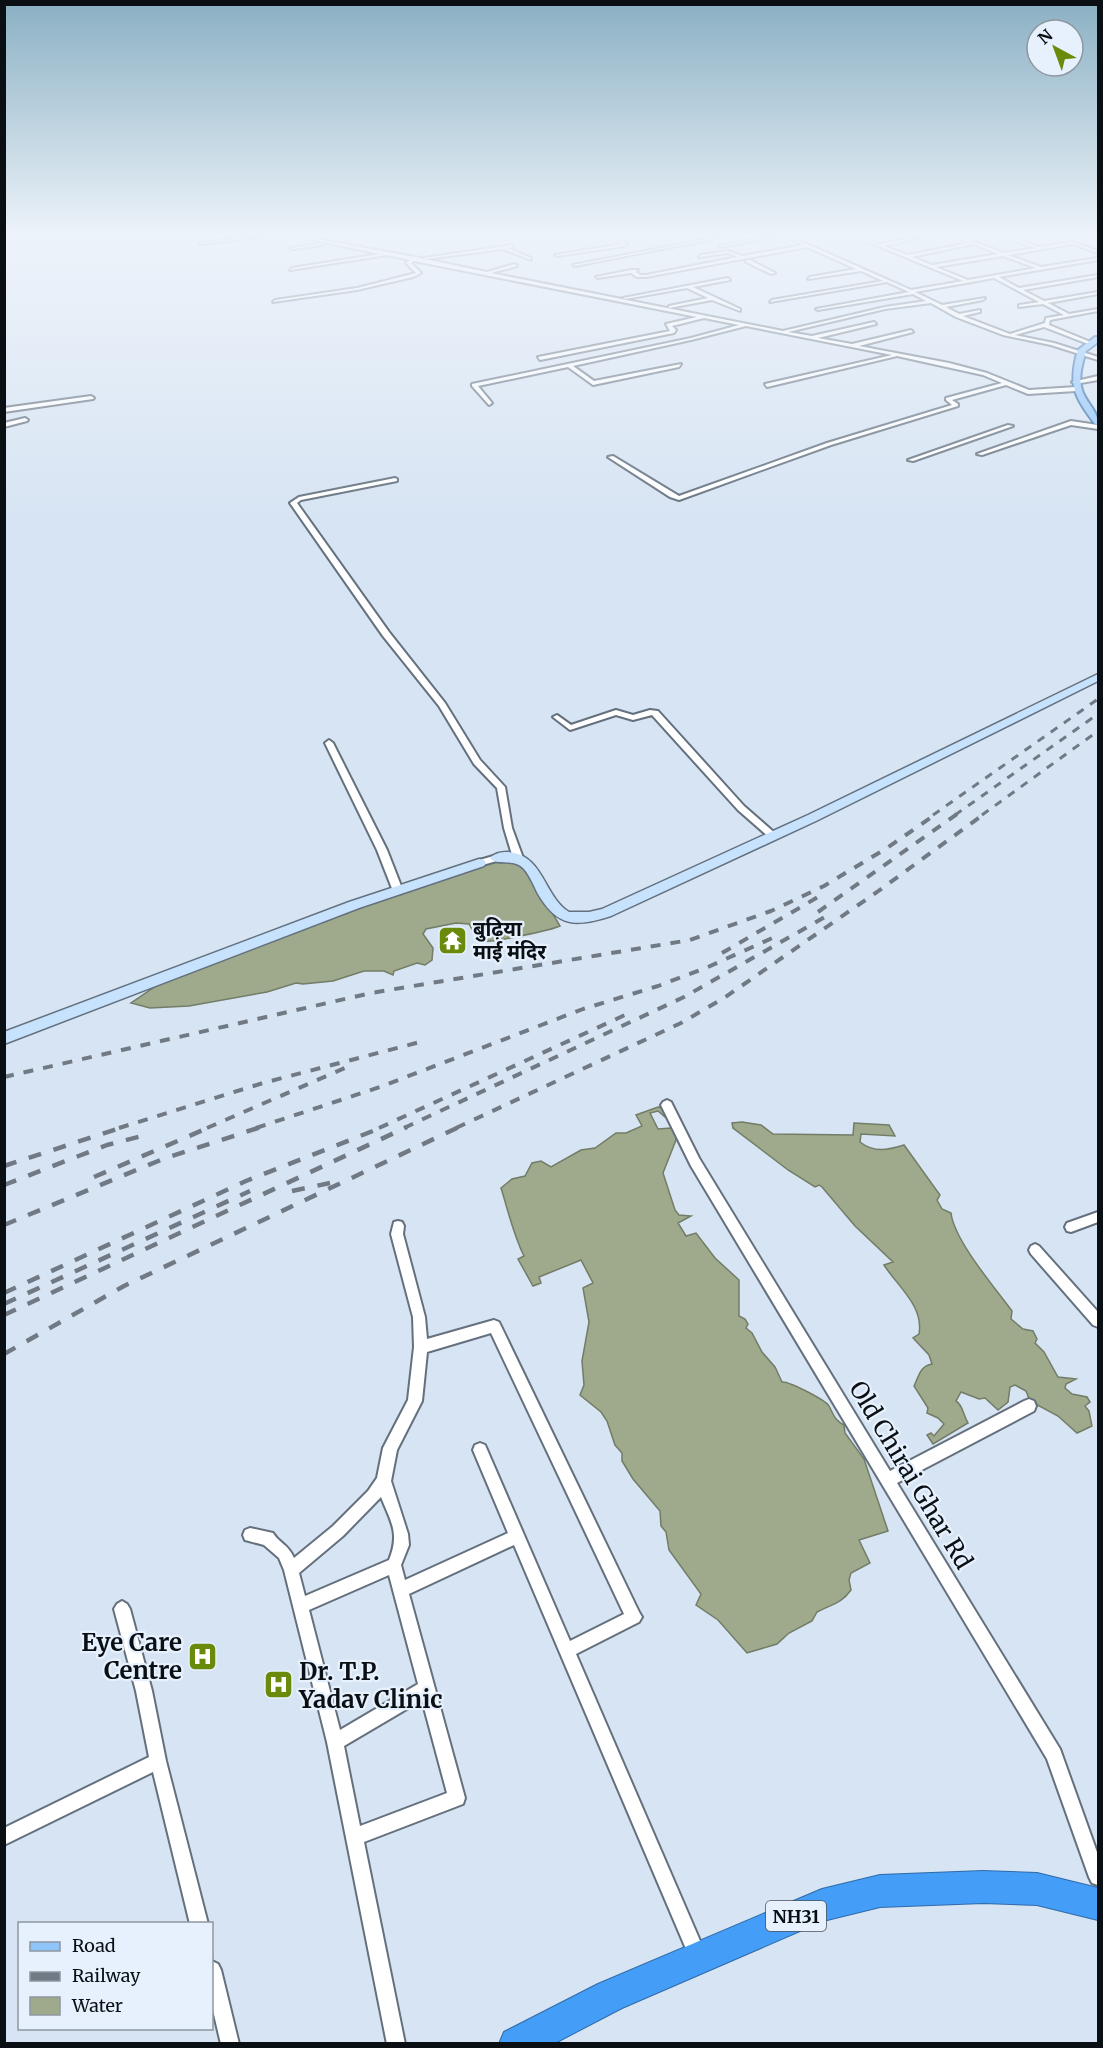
<svg xmlns="http://www.w3.org/2000/svg" width="1103" height="2048" viewBox="0 0 1103 2048" font-family="Merriweather,'Noto Sans Devanagari',serif">
<style>
.water{fill:#9eaa8b;stroke:#727c67;stroke-width:1.5}
.lines{fill:none;stroke-linecap:round;stroke-linejoin:round}
.street-casing{stroke:#64707d;stroke-width:4}
.secondary-casing{stroke:#64707d;stroke-width:3}
.primary-casing{stroke:#306ba8;stroke-width:4}
.highway-casing{stroke:#306ba8;stroke-width:2}
.street{fill:#fff;fill-rule:evenodd}
.secondary{fill:#c7e2fd;fill-rule:evenodd}
.primary{fill:#8fc4fa;fill-rule:evenodd}
.highway{fill:#449df7;fill-rule:evenodd}
.rail-far2{stroke:#717a84;stroke-width:3;stroke-dasharray:8 8;stroke-linecap:butt}
.rail-far1{stroke:#717a84;stroke-width:4;stroke-dasharray:10 10;stroke-linecap:butt}
.rail{stroke:#717a84;stroke-width:4.5;stroke-dasharray:13 13;stroke-linecap:butt}
.labels{text-anchor:middle;dominant-baseline:central;stroke-width:4.5;stroke-linejoin:round;paint-order:stroke}
.shield{fill:#e6f1fd;stroke:#4c535a;stroke-width:1.5}
.shield-label{font-size:18px;font-weight:bold;fill:#0a0f14}
.poi-label{font-size:20px;font-weight:bold;fill:#0a0f14;stroke:#e6f1fd;text-anchor:start}
.near-street-label{font-size:24px;fill:#0a0f14;stroke:#e6f1fd}
.near-poi-label{font-size:24px;font-weight:bold;fill:#0a0f14;stroke:#e6f1fd;text-anchor:end}
</style>
<rect width="100%" height="100%" fill="#d7e4f3"/>
<!-- water -->
<path class="water" d="M501,859L523,864L560,926C552,930 491,943 484,941C474,939 474,931 469,924L456,923L426,929L423,934L433,948L432,960L425,965L417,963L394,971L393,975L384,971H364L333,981L303,984L296,983L267,992L189,1006L150,1008L131,1003L159,984L345,913Z
M658,1107L663,1108L672,1123L658,1111L650,1113L658,1129L671,1128L678,1135L663,1173L675,1210L679,1215L691,1216L678,1223L686,1236L696,1233L715,1258L739,1280V1316L745,1319L748,1324L746,1328L752,1333L762,1352L775,1367L782,1382C789,1381 827,1401 829,1406C834,1415 834,1420 844,1425L845,1433L864,1459L888,1531L859,1540L870,1563L851,1573L849,1580L851,1590C841,1604 832,1604 817,1612L812,1621L789,1633L777,1644L747,1653L718,1620L696,1605L701,1594L669,1550L666,1532L661,1526L660,1511L633,1479L622,1461V1453L615,1445L607,1421L601,1412L580,1395L584,1385L582,1361L589,1322L583,1288L593,1283L581,1260L539,1277L541,1283L533,1286L518,1259L524,1256C513,1234 508,1210 501,1188L512,1179L525,1176L532,1163L541,1161L551,1167L581,1150L595,1148L616,1133H626L642,1126L636,1115Z
M742,1122L761,1125L773,1134L853,1135L854,1123L889,1125L895,1136L861,1134L860,1142C874,1153 888,1150 904,1145L940,1195L937,1200L942,1209L951,1213C954,1240 995,1288 1012,1311L1011,1319L1023,1329L1033,1331L1037,1339L1035,1343L1044,1352L1058,1377L1076,1379L1066,1384L1065,1388L1072,1394L1087,1397L1090,1402L1085,1406L1089,1411L1092,1426L1077,1433L1058,1416L1030,1401L1026,1391L1015,1385L1010,1387L1008,1402L998,1410L985,1398L979,1399L961,1392L956,1401C963,1405 963,1415 968,1423L933,1444L927,1435L931,1433L934,1436L944,1424L938,1418L927,1413L928,1408L914,1386C919,1376 920,1366 932,1364L929,1355L913,1338L919,1334C924,1306 898,1287 884,1265L893,1262L855,1226L822,1187L819,1185L815,1187L788,1170L733,1128L732,1123Z"/>
<g class="lines">
<defs>
<path id="street" d="M261,236H270L201,244L199,243Z
M295,236H301L415,257L487,272L515,264L517,266L491,273L783,331L885,307L926,301L913,294L818,310L816,309L909,292L887,282L770,302L772,300L883,281L861,271L808,279L810,277L856,269L807,247L646,277H637L631,273L598,278L596,277L631,270H638L636,272L640,275H646L738,257L728,253L699,257L701,255L728,251L743,256L803,245L785,236H789L911,290L963,281L854,236H858L879,244L927,236L884,246L908,255L969,243L953,236H958L1004,253L1035,248L1004,236H1009L1038,247L1068,243L1050,236H1055L1098,251V253L1073,244L1008,255L1041,267L1098,258V260L999,277L1019,288L1098,275V277L1023,290L1044,301L1098,292V294L1048,303L1069,314L1098,309V311L1050,320L1049,325L1093,343L1088,344L1044,327L1015,335L1054,343L1098,357V360L1051,345L1003,335L956,317L931,303L885,309L788,332L812,336L874,322L876,324L818,338L852,344L911,330L913,332L859,346L949,363L987,373L1029,390L1076,387L1079,389L1076,391L1028,394L1006,385L952,400L958,404V406L831,445L679,500L670,497L608,457L613,456L679,496L827,443L952,405L946,400V398L1002,383L983,375L897,356L767,387L765,384L892,355L746,326L691,340L573,366L594,381L681,364L679,367L593,385L568,367L478,386L492,403L489,405L472,386V384L691,338L739,325L704,318L672,326L676,330L674,333L540,360L538,357L670,331L666,324L697,317L414,261L411,263L421,273L413,277L357,290L273,302L275,300L357,288L416,273L406,263L410,260L387,255L290,270L292,268L380,254ZM973,244L998,254L932,265L912,257ZM1003,256L1036,268L968,280L936,267ZM994,278L1039,302L1019,305V307L1043,304L1064,315L1046,318L1045,323L1010,334L963,316L980,312V310L959,314L946,307L983,300L985,298L942,305L915,292Z
M635,236H641L622,241L627,245L625,246L557,256L555,255L622,244L618,239Z
M723,236H729L575,266L573,265Z
M772,236H778L721,247L719,246Z
M322,243L323,245L293,249L291,248Z
M512,245L513,247L508,248L531,258V260L503,249L426,259L424,258Z
M746,260H750L775,273L771,274L746,262Z
M728,278L730,280L693,287L740,309V311L712,300L669,308V306L708,298L687,288L625,299L623,298Z
M1098,376V380L1075,384L1072,382Z
M91,396L94,398L93,399L4,412V408Z
M25,418L28,420L27,421L4,427V423Z
M1071,421L1098,425V429L1071,425L982,455L977,454Z
M1008,425L1013,426L913,461L908,460Z
M395,478L397,479V481L301,500L297,503L389,632L445,703L480,760L505,787L512,828L523,858L521,860H515L513,858L504,828L497,788L474,764L439,706L383,636L290,503L299,497Z
M616,710L633,715L650,710L658,711L744,806L776,834L777,836L776,838H770L738,810L652,715L633,720L616,715L570,730L553,717L557,715L571,725Z
M329,740L333,743L387,850L403,891L401,893L398,894L393,891L377,850L325,743Z
M497,855L500,856L502,858L500,860L479,866L474,863L476,861Z
M667,1100L671,1102L699,1158L890,1471L1024,1401L1029,1399L1034,1401L1036,1406L1034,1411L897,1483L1060,1749L1098,1855V1885L1092,1883L1089,1877L1047,1759L691,1166L661,1105L663,1102Z
M1098,1212V1222L1071,1232L1067,1231L1065,1227L1067,1223Z
M398,1221L402,1222L404,1226L403,1234L425,1317L427,1339L494,1320L499,1322L639,1612L642,1617L639,1622L576,1654L707,1957L704,1963L698,1966L692,1963L514,1545L409,1594L465,1798L463,1804L364,1842L405,2044H387L327,1742L284,1570L279,1558L264,1545L245,1540L243,1535L245,1530L250,1528L273,1533C280,1544 288,1544 294,1558L333,1526L368,1491L377,1478L383,1448L408,1400L414,1347L413,1317L391,1234L394,1222ZM491,1333L624,1614L570,1641L485,1445L480,1443L475,1445L473,1450L508,1533L405,1580L401,1565L409,1545L408,1534L391,1481L397,1450L422,1401L427,1352ZM381,1497C391,1522 400,1533 389,1560L305,1596L299,1573L343,1536ZM389,1575L418,1684L340,1730L309,1610ZM422,1700L447,1793L360,1826L344,1746Z
M1035,1244L1039,1246L1098,1312V1327L1093,1325L1031,1254L1029,1250L1031,1246Z
M122,1601L127,1604L130,1609L152,1691L166,1761L208,1924H190L153,1772L4,1845V1828L149,1757L136,1691L114,1609L117,1604Z
M212,1961L218,1964L221,1970L239,2044H221L212,2006Z"/>
<path id="secondary" d="M1098,674V681L816,821L611,916C577,927 558,928 538,894C534,886 530,876 524,869C513,857 498,867 490,858C495,853 501,852 507,852C544,854 543,896 569,912H589L602,909L808,815Z
M479,859L484,860L486,863L484,866L359,908L4,1044V1032L349,902Z"/>
<path id="primary" d="M1095,337H1098V342L1086,351C1082,364 1078,377 1082,390C1086,403 1099,412 1098,425L1095,424C1074,396 1068,385 1078,350Z"/>
<path id="highway" d="M983,1871L1037,1873L1098,1888V1920L1037,1905L983,1903L880,1907L823,1921L622,2008L553,2044H499L504,2032L598,1984L822,1889L880,1875Z"/>
</defs>
<!-- street casing -->
<use href="#street" class="street-casing"/>
<!-- secondary casing -->
<use href="#secondary" class="secondary-casing"/>
<!-- primary casing -->
<use href="#primary" class="primary-casing"/>
<!-- highway casing -->
<use href="#highway" class="highway-casing"/>
<!-- street -->
<use href="#street" class="street"/>
<!-- secondary -->
<use href="#secondary" class="secondary"/>
<!-- primary -->
<use href="#primary" class="primary"/>
<!-- highway -->
<use href="#highway" class="highway"/>
<!-- rail-far2 -->
<path class="rail-far2" d="M933,815L1098,699
M955,815L1098,714
M982,815L1098,731"/>
<!-- rail-far1 -->
<path class="rail-far1" d="M818,912L957,814
M722,953L818,897
M4,1077L371,993L690,940L771,911L824,886L887,848L936,814
M119,1128L263,1083L420,1042
M207,1128L347,1067
M256,1128L380,1087L583,1009L658,986L708,967L779,935
M379,1128L625,1015
M404,1128L684,997L832,913
M456,1128L681,1023L724,998L877,892L984,814"/>
<!-- rail -->
<path class="rail" d="M4,1166L123,1127
M94,1177L210,1127
M4,1185L107,1145L146,1135
M292,1191L330,1183
M4,1225L163,1159L261,1127
M4,1293L246,1181L383,1127
M4,1304L250,1191
M4,1315L407,1127
M4,1354L124,1286L459,1127"/>
</g>
<!-- sky -->
<linearGradient id="sky" x2="0" y2="1"><stop stop-color="#8ab0c3"/><stop offset="0.45" stop-color="#edf3fa"/><stop offset="1" stop-color="#edf3fa" stop-opacity="0"/></linearGradient>
<rect width="1103" height="522" fill="url(#sky)"/>
<!-- icons -->
<defs>
<symbol id="temple-square" viewBox="-11 -11 22 22"><rect x="-9" y="-9" width="18" height="18" rx="4" fill="#698a0a" stroke="#e6f1fd"/><path d="M0-6L5-2H3V0L6.5 2.5H4V6H1.5V3h-3V6H-4V2.5H-6.5L-3 0V-2H-5Z" fill="#fff"/></symbol>
<symbol id="hospital-square" viewBox="-11 -11 22 22"><rect x="-9" y="-9" width="18" height="18" rx="4" fill="#698a0a" stroke="#e6f1fd"/><path d="M-5-5h3v3.5h4V-5h3V5h-3V1.5h-4V5h-3Z" fill="#fff"/></symbol>
</defs>
<g fill-rule="evenodd">
<use href="#temple-square" x="436" y="924" width="33" height="33"/>
<use href="#hospital-square" x="186" y="1640" width="33" height="33"/>
<use href="#hospital-square" x="262" y="1668" width="33" height="33"/>
</g>
<g class="labels">
<!-- shield labels -->
<rect class="shield" x="766" y="1901" width="60" height="30" rx="4.5"/>
<g class="shield-label">
<text x="796" y="1916">NH31</text>
</g>
<!-- poi labels -->
<g class="poi-label">
<text x="473" y="928">बुढ़िया<tspan x="473" dy="23">माई मंदिर</tspan></text>
</g>
<!-- near-street labels -->
<g class="near-street-label">
<text transform="translate(911 1475) rotate(59)">Old Chirai Ghar Rd</text>
</g>
<!-- near-poi labels -->
<g class="near-poi-label">
<text x="182" y="1642">Eye Care<tspan x="182" dy="28">Centre</tspan></text>
<text x="299" y="1671" text-anchor="start">Dr. T.P.<tspan x="299" dy="28">Yadav Clinic</tspan></text>
</g>
</g>
<!-- border -->
<rect width="1103" height="2048" fill="none" stroke="#0a0f14" stroke-width="12"/>
<!-- legend -->
<rect x="18" y="1922" width="195" height="108" fill="#e6f1fd" stroke="#8e97a0" stroke-width="1.5"/>
<rect x="30" y="1942" width="30" height="9" fill="#8fc4fa" stroke="#8e97a0" stroke-width="1.5"/>
<text x="72" y="1952" font-size="18" fill="#0a0f14">Road</text>
<rect x="30" y="1972" width="30" height="9" fill="#717a84" stroke="#8e97a0" stroke-width="1.5"/>
<text x="72" y="1982" font-size="18" fill="#0a0f14">Railway</text>
<rect x="30" y="1997" width="30" height="18" fill="#9eaa8b" stroke="#8e97a0" stroke-width="1.5"/>
<text x="72" y="2012" font-size="18" fill="#0a0f14">Water</text>
<!-- north arrow -->
<g transform="translate(1055 48) rotate(319)"><circle r="28" fill="#e6f1fd" stroke="#8e97a0" stroke-width="1.5"/>
<path d="M0-4.5L10 22L0 15L-10 22Z" fill="#698a0a"/>
<text y="-9" font-size="16" font-weight="bold" text-anchor="middle" fill="#0a0f14">N</text>
</g>
</svg>
